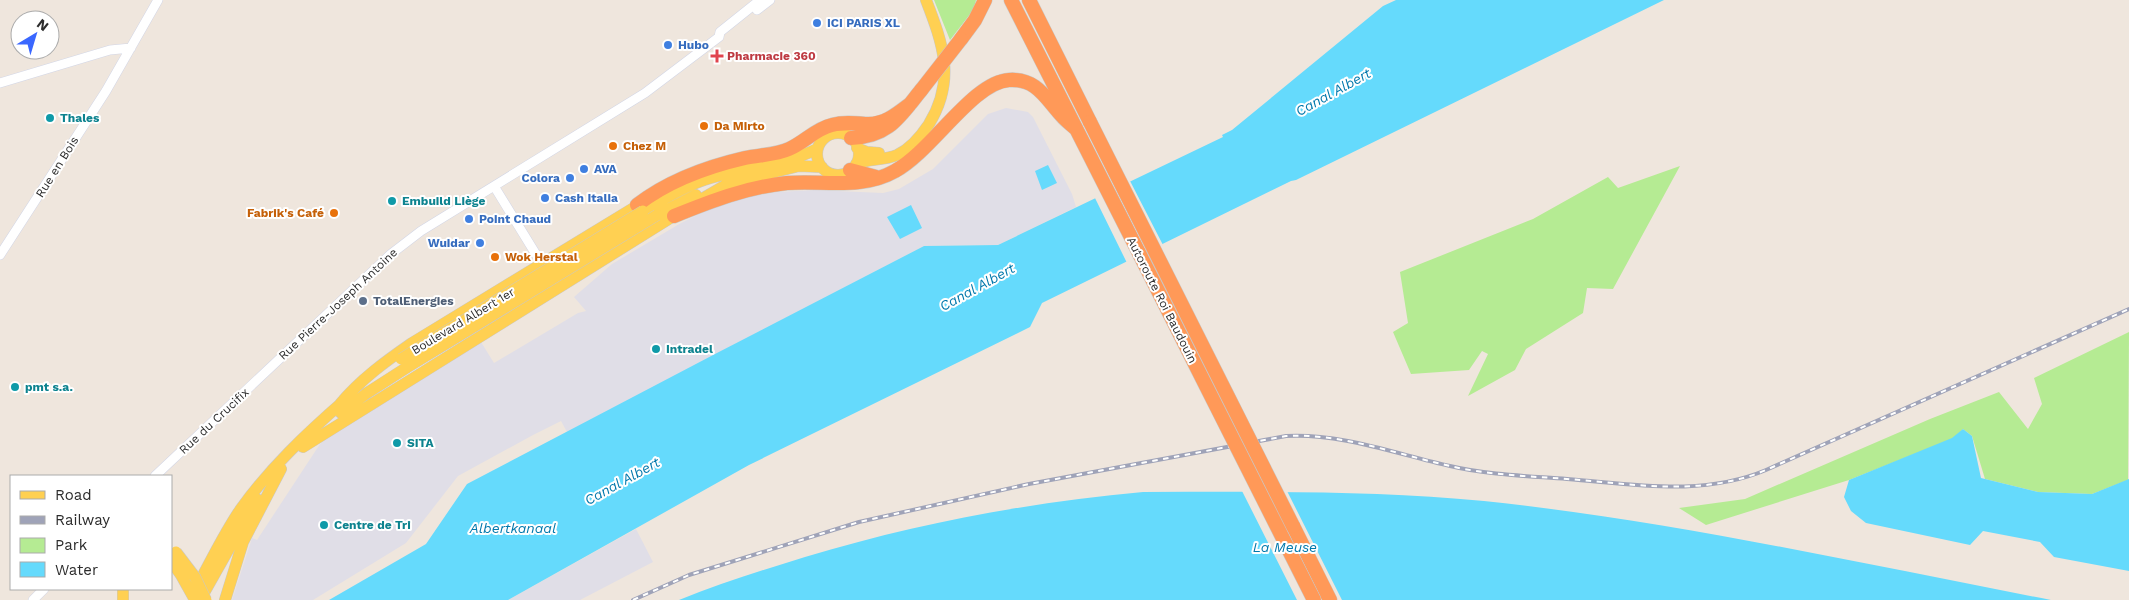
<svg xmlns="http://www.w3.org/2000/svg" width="2129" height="600" viewBox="0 0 2129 600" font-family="'Work Sans',sans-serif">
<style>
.industrial{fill:#e0dee7}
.green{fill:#b5eb93}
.water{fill:#65dafc}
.pier{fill:#efe6dd}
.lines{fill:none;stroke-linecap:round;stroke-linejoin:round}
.minor-casing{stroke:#d2d6e6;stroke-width:10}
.major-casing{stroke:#c8c8c8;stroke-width:12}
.highway-casing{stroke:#c8c8c8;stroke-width:15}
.minor{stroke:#fff;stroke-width:9}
.major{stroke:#ffd052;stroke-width:11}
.highway{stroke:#ff9958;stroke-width:14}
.rail-casing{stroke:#9fa3b8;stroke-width:4}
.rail{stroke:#fff;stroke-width:2;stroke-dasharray:5.5;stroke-linecap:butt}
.major-bridge-casing{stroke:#c8c8c8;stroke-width:12;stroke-linecap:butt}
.highway-bridge-casing{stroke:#c8c8c8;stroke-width:15;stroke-linecap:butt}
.major-bridge{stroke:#ffd052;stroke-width:11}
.highway-bridge{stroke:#ff9958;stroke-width:14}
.shop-dot{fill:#3f7fe0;stroke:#fff;stroke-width:2}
.health-dot{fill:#e0444e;stroke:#fff;stroke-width:2}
.culture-dot{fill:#0f9aa8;stroke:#fff;stroke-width:2}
.food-dot{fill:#e8710a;stroke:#fff;stroke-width:2}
.service-dot{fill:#5c6f8a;stroke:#fff;stroke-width:2}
.labels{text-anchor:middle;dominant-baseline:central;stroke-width:4;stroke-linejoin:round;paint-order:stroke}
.shop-label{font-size:12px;font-weight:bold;fill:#366cbe;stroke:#fff;text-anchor:start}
.health-label{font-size:12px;font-weight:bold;fill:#be3a42;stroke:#fff;text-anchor:start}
.culture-label{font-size:12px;font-weight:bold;fill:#0d838f;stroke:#fff;text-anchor:start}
.food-label{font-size:12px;font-weight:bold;fill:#c56008;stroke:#fff;text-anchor:start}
.street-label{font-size:12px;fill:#2c2c2c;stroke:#fff}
.service-label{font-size:12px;font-weight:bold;fill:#4e5e75;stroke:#fff;text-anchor:start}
.water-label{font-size:14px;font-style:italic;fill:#0078ac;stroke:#fff}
</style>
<rect width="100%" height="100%" fill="#efe6dd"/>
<!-- industrial -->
<path class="industrial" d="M1006,108L1028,112L1033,117L1072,194L1076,207L998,245L924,246L567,432L561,421L533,435L458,476L406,543L313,600H232L252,538L257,540L320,444L332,432L481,342L494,363L578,313L586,311L574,297L612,264L681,223L715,206L746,197L777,192L815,190L883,193L899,189L933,169L988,114Z
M636,529L653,562L580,600H508Z"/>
<!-- green -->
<path class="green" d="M934,0H976L974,9L950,40Z
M1680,166L1613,289L1587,288L1583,313L1526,349L1515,370L1468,396L1488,354L1482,351L1469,370L1411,374L1393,332L1408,323L1400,272L1533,219L1608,177L1618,188Z
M2129,332L2128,480L2092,494L2038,492L1985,479L1972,436L1963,429L1955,438L1849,480L1706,525L1679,508L1745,499L1930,419L1999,392L2028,429L2042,404L2034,378Z"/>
<!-- water -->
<path class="water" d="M1396,0H1664L1296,180L1291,181L1042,303L1030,327L749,465L508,600H329L426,544L467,484L715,354L924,246L998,245L1223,137L1222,135L1232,130L1383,6Z
M1048,165L1057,183L1042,190L1035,171Z
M911,205L922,228L900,239L887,217Z
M1963,429L1972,436L1981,478L2038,492L2092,494L2129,479V571L2054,557L2040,542L1983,531L1970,545L1866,523L1851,511L1844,497L1849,480L1952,438Z
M1143,492C1257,492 1371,490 1484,501C1674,521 1863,564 2051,600H679C720,583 763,570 805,557C918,523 1026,503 1143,492Z"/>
<!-- pier -->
<path class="pier" d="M1129,179L1163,245L1127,263L1094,196Z
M1241,489H1286L1342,600H1297Z"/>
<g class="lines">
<defs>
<path id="minor" d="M757,10L770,0
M0,83L110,50L131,48
M494,186L545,269
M0,255L106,91L158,0
M155,476L391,254L421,231L645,93L719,37L720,32L760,0
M33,600L44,589"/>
<path id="major" d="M817 154a21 21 0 1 1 42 0a21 21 0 1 1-42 0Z
M857,148L867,152L879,153
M856,164C869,158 883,161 897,155C910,149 921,136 929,124C956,80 943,44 926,0
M726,184L799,166L822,167
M678,187L700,181
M643,211C662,200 681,188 701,181C739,167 781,167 817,149
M657,215L696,195
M340,404C361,379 386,361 412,343L645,201
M341,413L367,393L406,368
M303,447L688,207L731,182
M195,590C210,563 223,535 240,510C270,468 306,434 345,400
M123,600V589
M200,600L257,499
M225,600L243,542L281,469"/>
<path id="highway" d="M1011,0L1139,253
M1029,0L1090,122
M961,39L975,20L985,0
M851,138C889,137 900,116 922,89
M850,170L876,177
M637,205C668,181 706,167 745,158C759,155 776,155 789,149C805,142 815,129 832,125C843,122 854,123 866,124C884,125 897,114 910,104
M674,216C711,201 747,187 787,183C823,180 862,190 895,171C932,151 973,82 1009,80C1037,78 1046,99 1062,116C1066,121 1072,125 1076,129
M1293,526L1330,600"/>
</defs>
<!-- minor casing -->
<use href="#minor" class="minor-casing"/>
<!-- major casing -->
<use href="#major" class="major-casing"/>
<!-- highway casing -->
<use href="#highway" class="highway-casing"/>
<!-- minor -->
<use href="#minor" class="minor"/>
<!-- major -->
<use href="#major" class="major"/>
<!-- highway -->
<use href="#highway" class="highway"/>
<defs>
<path id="rail" d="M633,600L689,575L859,522L1029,484L1286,436C1341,433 1396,454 1450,466C1488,475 1528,476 1567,479C1634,484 1702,497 1766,470L2129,309"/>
</defs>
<!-- rail casing -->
<use href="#rail" class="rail-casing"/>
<!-- rail -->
<use href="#rail" class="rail"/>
<defs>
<path id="major-bridge" d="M401,359L643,211
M406,368L657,215
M176,552L195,577L206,600
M171,561L181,575L195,600"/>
<path id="highway-bridge" d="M922,89L961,39
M1090,122L1293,526
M1139,253L1314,600"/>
</defs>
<!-- major-bridge casing -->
<use href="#major-bridge" class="major-bridge-casing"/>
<!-- highway-bridge casing -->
<use href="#highway-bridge" class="highway-bridge-casing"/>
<!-- major-bridge -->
<use href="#major-bridge" class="major-bridge"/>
<!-- highway-bridge -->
<use href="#highway-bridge" class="highway-bridge"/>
</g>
<!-- markers -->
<g class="shop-dot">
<circle cx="817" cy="23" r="5"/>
<circle cx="668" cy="45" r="5"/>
<circle cx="584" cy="169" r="5"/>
<circle cx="570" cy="178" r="5"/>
<circle cx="545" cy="198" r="5"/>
<circle cx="469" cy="219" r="5"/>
<circle cx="480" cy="243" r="5"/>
</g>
<path class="health-dot" d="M714.5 48.5h5v5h5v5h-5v5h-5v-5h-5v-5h5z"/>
<g class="culture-dot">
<circle cx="50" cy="118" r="5"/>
<circle cx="392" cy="201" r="5"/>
<circle cx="656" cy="349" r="5"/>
<circle cx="15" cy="387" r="5"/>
<circle cx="397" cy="443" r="5"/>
<circle cx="324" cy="525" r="5"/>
</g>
<g class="food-dot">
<circle cx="704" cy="126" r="5"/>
<circle cx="613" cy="146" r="5"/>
<circle cx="334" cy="213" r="5"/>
<circle cx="495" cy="257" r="5"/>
</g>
<circle class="service-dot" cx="363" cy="301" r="5"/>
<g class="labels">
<!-- shop labels -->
<g class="shop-label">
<text x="827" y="23">ICI PARIS XL</text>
<text x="678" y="45">Hubo</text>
<text x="594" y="169">AVA</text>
<text x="560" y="178" text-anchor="end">Colora</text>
<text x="555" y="198">Cash Italia</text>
<text x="479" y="219">Point Chaud</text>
<text x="470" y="243" text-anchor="end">Wuidar</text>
</g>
<!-- health labels -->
<g class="health-label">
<text x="727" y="56">Pharmacie 360</text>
</g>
<!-- culture labels -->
<g class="culture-label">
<text x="60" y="118">Thales</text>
<text x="402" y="201">Embuild Liège</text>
<text x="666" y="349">Intradel</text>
<text x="25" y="387">pmt s.a.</text>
<text x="407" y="443">SITA</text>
<text x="334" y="525">Centre de Tri</text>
</g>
<!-- food labels -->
<g class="food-label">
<text x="714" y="126">Da Mirto</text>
<text x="623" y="146">Chez M</text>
<text x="324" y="213" text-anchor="end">Fabrik's Café</text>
<text x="505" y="257">Wok Herstal</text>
</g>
<!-- street labels -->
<g class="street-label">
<text transform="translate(57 167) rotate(-58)">Rue en Bois</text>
<text transform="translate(1162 300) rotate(63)">Autoroute Roi Baudouin</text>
<text transform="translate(338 304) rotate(-43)">Rue Pierre-Joseph Antoine</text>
<text transform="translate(463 321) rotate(-31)">Boulevard Albert 1er</text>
<text transform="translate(214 421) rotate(-43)">Rue du Crucifix</text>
</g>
<!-- service labels -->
<g class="service-label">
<text x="373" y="301">TotalEnergies</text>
</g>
<!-- water labels -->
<g class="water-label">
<text transform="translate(1333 92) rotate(-29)">Canal Albert</text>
<text transform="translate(977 287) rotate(-29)">Canal Albert</text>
<text transform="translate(622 481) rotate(-29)">Canal Albert</text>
<text x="513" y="528">Albertkanaal</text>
<text x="1285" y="547">La Meuse</text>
</g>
</g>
<!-- legend -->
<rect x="10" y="475" width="162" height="115" fill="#ffffff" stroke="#ababab"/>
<rect x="20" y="491" width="25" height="8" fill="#ffd052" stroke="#ababab"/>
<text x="55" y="500" font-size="15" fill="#2c2c2c">Road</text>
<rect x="20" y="516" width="25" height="8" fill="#9fa3b8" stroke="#ababab"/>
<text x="55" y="525" font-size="15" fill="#2c2c2c">Railway</text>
<rect x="20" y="538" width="25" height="15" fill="#b5eb93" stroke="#ababab"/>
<text x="55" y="550" font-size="15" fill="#2c2c2c">Park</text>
<rect x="20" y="562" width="25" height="15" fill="#65dafc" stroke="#ababab"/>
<text x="55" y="575" font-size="15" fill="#2c2c2c">Water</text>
<!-- north arrow -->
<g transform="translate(35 35) rotate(38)"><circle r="24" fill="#ffffff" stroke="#ababab"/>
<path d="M0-4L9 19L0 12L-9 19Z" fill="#3a67ff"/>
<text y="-8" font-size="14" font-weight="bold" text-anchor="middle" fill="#2c2c2c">N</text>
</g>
</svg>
